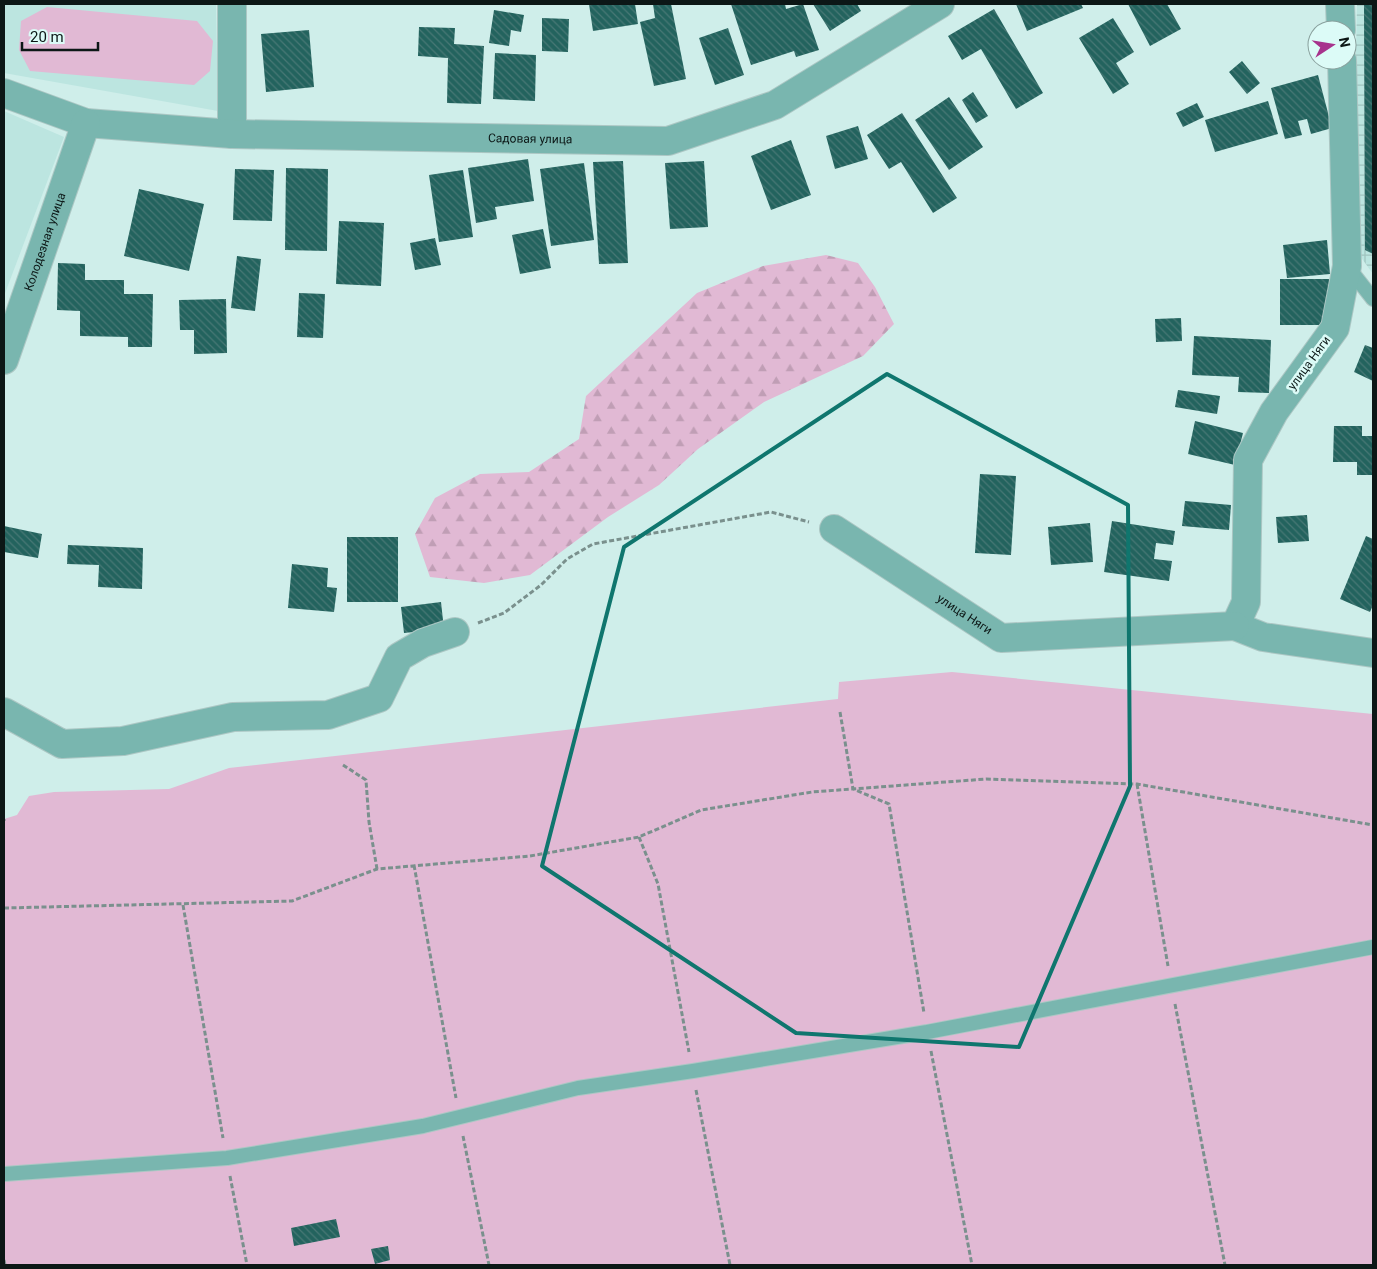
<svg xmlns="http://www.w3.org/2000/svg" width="1377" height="1269" viewBox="0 0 1377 1269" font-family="Roboto,sans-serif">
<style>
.built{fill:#bce5e0}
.industrial{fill:url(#industrial-grid)}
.forest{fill:url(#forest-firs)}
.garden{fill:#e1b9d4}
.building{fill:url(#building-back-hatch)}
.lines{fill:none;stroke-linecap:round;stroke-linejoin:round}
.service-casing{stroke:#acc7c4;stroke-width:16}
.minor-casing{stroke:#acc7c4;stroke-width:30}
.path{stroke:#7a908d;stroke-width:3;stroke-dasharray:5 2.5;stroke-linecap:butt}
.service{stroke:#79b6af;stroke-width:14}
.minor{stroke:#79b6af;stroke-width:28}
.marked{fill:none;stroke:#0f766e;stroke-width:4;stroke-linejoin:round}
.labels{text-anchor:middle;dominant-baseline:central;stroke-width:5;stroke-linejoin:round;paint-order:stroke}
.street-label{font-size:12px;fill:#0c1716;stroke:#dcfbf7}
</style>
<defs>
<pattern id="industrial-grid" width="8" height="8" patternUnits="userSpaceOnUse" patternTransform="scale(1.25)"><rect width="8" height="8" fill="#bce5e0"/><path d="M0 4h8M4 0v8" fill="none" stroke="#a0c4bf"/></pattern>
<pattern id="forest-firs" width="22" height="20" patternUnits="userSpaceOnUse" patternTransform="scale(1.25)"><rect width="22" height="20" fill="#e1b9d4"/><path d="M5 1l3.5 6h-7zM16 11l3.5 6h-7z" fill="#c09eb5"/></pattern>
<pattern id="building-back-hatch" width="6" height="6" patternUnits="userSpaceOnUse" patternTransform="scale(1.25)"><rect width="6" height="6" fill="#23635e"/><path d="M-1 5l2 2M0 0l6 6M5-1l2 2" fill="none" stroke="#487875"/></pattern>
</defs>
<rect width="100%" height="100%" fill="#cfeeea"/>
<!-- built -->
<path class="built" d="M4,4H216L218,111L4,73Z
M4,111L64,137L4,296Z"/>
<!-- industrial -->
<path class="industrial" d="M1357,4H1373V274L1352,245Z"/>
<!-- forest -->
<path class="forest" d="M826,255L858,263L875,287L894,324L863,356L764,402L698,449L659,485L608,517L530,575L484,583L430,577L415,534L435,498L480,474L529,472L579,439L586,396L697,293L763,266Z"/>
<!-- garden -->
<path class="garden" d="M47,7L197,21L213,41L210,71L194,85L30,71L19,50L21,21Z
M952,672L1373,714V1265H4V819L17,815L29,796L54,792L169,789L229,768L838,699L839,682Z"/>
<!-- building -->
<path class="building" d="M589,4H635L638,24L593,31Z
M653,4H671L686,79L654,86L640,22L655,18Z
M731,4H785L786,9L803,4L819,50L796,57L794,51L751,65Z
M813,4H857L861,11L830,31Z
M1016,4H1081L1083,8L1027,31Z
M1128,4H1167L1181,29L1150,46Z
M1364,4H1373V254L1365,250Z
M994,9L1043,93L1016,109L981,49L962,60L948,36Z
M494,10L524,15L521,32L511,30L509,46L489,43Z
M542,18L569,19L568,52L542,51Z
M1113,18L1134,52L1116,63L1129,84L1113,94L1079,38Z
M419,27L455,28L454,44L484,46L481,104L447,103L448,58L418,56Z
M728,28L744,75L715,85L699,38Z
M309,30L314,87L266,92L261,34Z
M495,53L536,55L535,101L493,99Z
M1242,61L1260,83L1247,94L1229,72Z
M1318,75L1332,128L1311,134L1307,119L1298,121L1302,135L1285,139L1271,88Z
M973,92L988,116L976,123L962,100Z
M949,97L983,147L949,170L915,120Z
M1268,101L1278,134L1215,152L1205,120Z
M1197,103L1204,117L1183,127L1176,113Z
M902,113L957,198L933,213L901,162L889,169L867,135Z
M858,126L868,159L835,169L826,136Z
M791,140L811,195L771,210L751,156Z
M528,159L534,201L495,207L497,219L476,223L468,168Z
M623,161L628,263L599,264L593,162Z
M704,161L708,227L670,229L665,163Z
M584,163L594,240L551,246L540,169Z
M286,168L328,169L327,251L285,250Z
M235,169L274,170L272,221L233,220Z
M463,170L473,237L439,242L429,175Z
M139,189L204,204L189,271L124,256Z
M339,221L384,223L381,286L336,284Z
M543,229L551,268L520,274L512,235Z
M435,238L441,265L415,270L410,243Z
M1327,240L1330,274L1287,278L1283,245Z
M237,256L261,259L255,311L231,308Z
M58,263L85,264V280H124V294H153L152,347H128V337L80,336V311L57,310Z
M1280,279H1329L1328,325H1280Z
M299,293L325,294L323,338L297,337Z
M226,299L227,353L194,354V330H180L179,300Z
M1181,318L1182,341L1156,342L1155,319Z
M1194,336L1271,340L1269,393L1238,392L1239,377L1192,375Z
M1365,345L1373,348V381L1354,372Z
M1178,390L1220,396L1217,414L1175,407Z
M1195,421L1243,433L1235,465L1188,454Z
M1334,426H1362V436H1373V475H1357V462H1333Z
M980,474L1016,476L1011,555L975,553Z
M1185,501L1231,505L1229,530L1182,526Z
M1307,515L1309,541L1278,543L1276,517Z
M1112,521L1175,531L1173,545L1156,543L1154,559L1172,561L1169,581L1104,572Z
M1090,523L1093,562L1051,565L1048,527Z
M4,526L42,534L38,558L4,552Z
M1366,536L1373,539V605L1370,612L1340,599Z
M347,537H398V602H347Z
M68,545L143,548L142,589L98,587L99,565L67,564Z
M292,564L328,568L327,587L337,588L334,612L288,608Z
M441,602L444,629L404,633L401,607Z
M336,1219L340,1237L294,1246L291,1228Z
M388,1246L390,1260L375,1264L371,1249Z"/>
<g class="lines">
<defs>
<path id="service" d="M1347,266L1373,299
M4,1174L227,1158L423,1126L578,1088L693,1071L927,1032L1373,947"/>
<g id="minor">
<path d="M232,4V134"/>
<path d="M1340,4L1341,30"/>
<path d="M1342,60L1347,266L1335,328L1274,412L1248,460L1246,602L1235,626L1263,637L1373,653"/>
<path id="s1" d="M4,93L86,123L232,134L668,141L775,105L940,4"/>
<path id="s2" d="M4,360L86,123"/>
<path id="s3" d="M834,529L1001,638L1235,626"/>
<path d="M4,712L62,744L123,741L233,717L328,715L379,698L399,657L423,643L455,632"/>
</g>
</defs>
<!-- service casing -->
<use href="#service" class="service-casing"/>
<!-- minor casing -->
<use href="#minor" class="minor-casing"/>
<!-- path -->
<path class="path" d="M478,623L504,613L541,585L567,559L593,544L771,512L809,522
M840,712L853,789L889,804L924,1013
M343,765L366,780L369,822L377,869
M1137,784L1168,966
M4,819V821
M639,837L658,884L689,1052
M414,865L456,1098
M183,905L223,1138
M4,908L292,901L377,869L530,856L639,837L701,810L812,792L986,779L1137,784L1373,825
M1175,1004L1225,1265
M931,1051L972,1265
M696,1090L730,1265
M463,1136L489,1265
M230,1176L247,1265
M4,1260L5,1265"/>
<!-- service -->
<use href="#service" class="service"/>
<!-- minor -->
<use href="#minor" class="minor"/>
</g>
<!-- marked area -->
<path class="marked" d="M887,374L1128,505L1130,786L1019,1047L796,1033L542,866L624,547Z"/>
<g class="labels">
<!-- street labels -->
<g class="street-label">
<text stroke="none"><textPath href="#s1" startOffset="532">Садовая улица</textPath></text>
<text stroke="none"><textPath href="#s2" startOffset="125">Колодезная улица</textPath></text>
<text transform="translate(1309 363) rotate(-54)">улица Няги</text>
<text stroke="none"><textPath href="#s3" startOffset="156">улица Няги</textPath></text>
</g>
</g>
<!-- border -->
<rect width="1377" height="1269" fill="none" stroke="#0c1716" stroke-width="10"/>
<!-- north arrow -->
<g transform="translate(1332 45) rotate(78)"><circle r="24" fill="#dcfbf7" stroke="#89a09d"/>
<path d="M0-4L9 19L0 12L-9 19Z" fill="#a7338d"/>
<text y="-8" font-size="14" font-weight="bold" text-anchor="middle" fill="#0c1716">N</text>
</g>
<!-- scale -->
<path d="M22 42v8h76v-8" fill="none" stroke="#0c1716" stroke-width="2.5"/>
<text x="30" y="42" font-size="15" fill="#0c1716" stroke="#dcfbf7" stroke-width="4" paint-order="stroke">20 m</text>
</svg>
